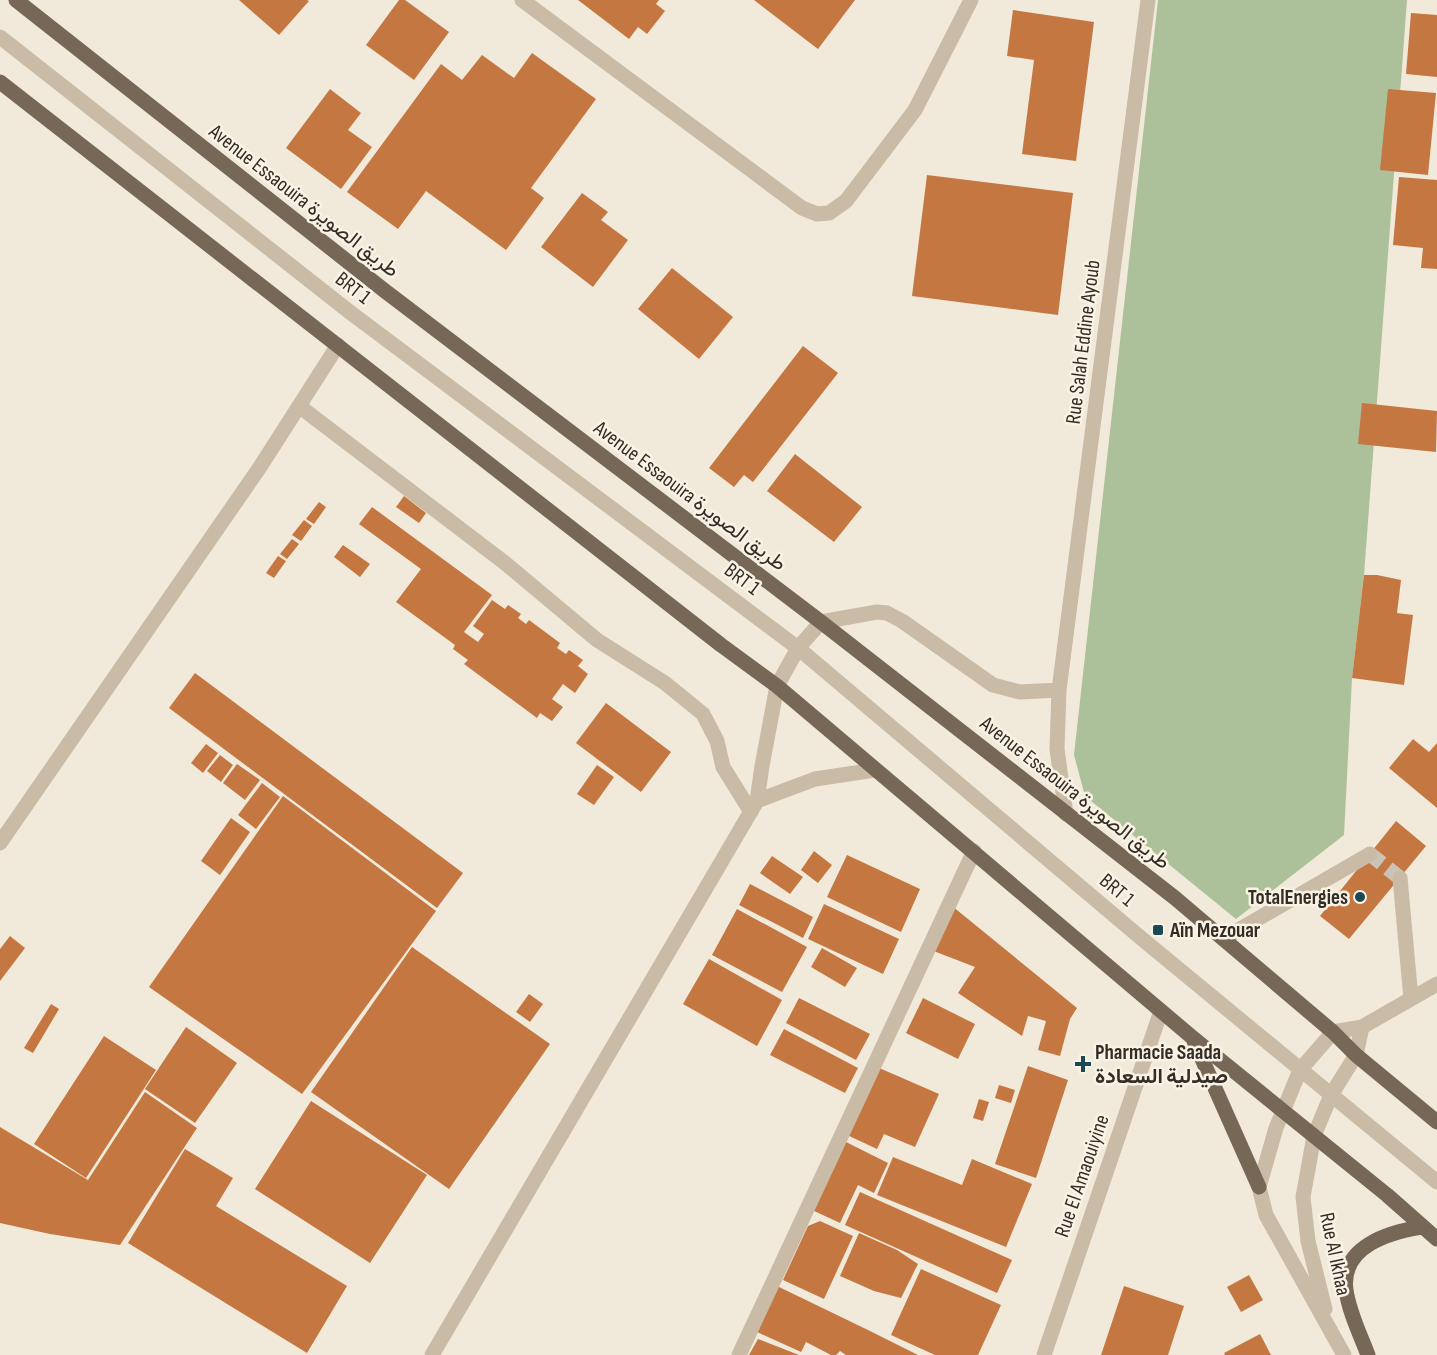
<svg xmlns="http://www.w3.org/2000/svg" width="1437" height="1355" viewBox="0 0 1437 1355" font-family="'Sofia Sans Condensed',Vazirmatn,sans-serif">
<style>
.green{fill:#acc099}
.building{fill:#c57742}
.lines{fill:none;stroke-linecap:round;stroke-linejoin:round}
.minor-tunnel{stroke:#cbc3b5;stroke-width:15;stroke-dasharray:15 8;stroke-linecap:butt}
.minor{stroke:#c9bba5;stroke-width:15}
.major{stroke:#776757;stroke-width:15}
.poi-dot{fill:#1c4856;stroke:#f9f3e5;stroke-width:2}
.labels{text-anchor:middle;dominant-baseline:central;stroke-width:5;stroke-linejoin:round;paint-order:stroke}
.street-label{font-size:21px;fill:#342d26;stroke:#f9f3e5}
.poi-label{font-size:21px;font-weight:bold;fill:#342d26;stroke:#f9f3e5;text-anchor:start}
</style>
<rect width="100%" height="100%" fill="#f1e9d9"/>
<!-- green -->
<path class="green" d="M1158,0H1407L1364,575L1352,678L1344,835L1236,919L1085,796L1074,755Z"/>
<!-- building -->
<path class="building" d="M239,0H307L309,1L279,35Z
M399,0H405L449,32L414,80L366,45Z
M578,0H659L656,4L665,11L647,34L638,27L629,39Z
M754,0H855L818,49Z
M1013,10L1094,22L1076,161L1022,154L1034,60L1007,56Z
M1411,13L1437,15V77L1406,74Z
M532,53L596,99L531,188L544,198L506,250L426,191L398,229L347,192L441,64L462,80L482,55L514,78Z
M330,89L361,113L348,130L372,147L341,189L286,148Z
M1388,89L1436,93L1428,175L1380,170Z
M927,175L1073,193L1058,315L912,296Z
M1399,177L1437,180V269L1421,268L1423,248L1393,245Z
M582,193L608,212L601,220L628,240L593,287L541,247Z
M672,268L733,317L699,359L638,309Z
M803,346L838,373L753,482L744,475L734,487L709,468Z
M1362,403L1437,411L1436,452L1358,444Z
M795,454L862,507L834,542L767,491Z
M404,496L426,513L419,523L396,507Z
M319,502L326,507L314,524L306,519Z
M372,507L492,595L464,632L478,642L484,634L473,626L492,600L505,609L508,605L521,614L518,618L526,624L529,620L560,643L557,648L566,654L569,650L583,660L578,666L588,674L575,693L563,684L552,699L563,707L552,721L540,713L537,718L464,664L468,660L453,649L455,645L396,602L421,569L359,524Z
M304,520L312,526L301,541L292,535Z
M292,539L299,544L287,559L280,554Z
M343,545L370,564L360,577L334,557Z
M278,556L286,561L274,578L266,573Z
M1364,575H1377L1401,580L1397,613L1413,615L1404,685L1352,678Z
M195,673L463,873L437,908L169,708Z
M606,703L671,752L641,792L576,743Z
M1413,739L1429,752L1437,743V808L1389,768Z
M206,744L218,753L203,773L191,763Z
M220,755L233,765L221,782L207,771Z
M237,764L260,780L245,800L223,783Z
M597,765L614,777L594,805L577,794Z
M262,783L280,797L256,829L238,815Z
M283,796L436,911L302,1094L149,987Z
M231,818L250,832L220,875L201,861Z
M1396,821L1426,846L1349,939L1320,916Z
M814,851L832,865L818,883L801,870Z
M847,855L920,889L901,932L827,897Z
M772,856L803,877L790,894L760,873Z
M750,884L813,917L803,938L739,905Z
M824,904L899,939L883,974L808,939Z
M952,906L1077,1008L1070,1019L1060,1056L1038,1050L1046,1021L1028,1016L1022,1036L958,993L975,967L931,950Z
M737,909L807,947L782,992L712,955Z
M10,936L25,948L0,981V949Z
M412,947L550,1044L449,1189L311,1092Z
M822,948L857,968L845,987L811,967Z
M709,959L782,1000L757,1046L683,1004Z
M529,994L543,1004L530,1022L516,1012Z
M799,998L870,1034L856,1060L786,1023Z
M923,998L975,1024L958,1059L906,1033Z
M51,1004L59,1009L33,1053L24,1048Z
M186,1027L237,1063L195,1123L145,1089Z
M784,1029L858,1068L845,1093L770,1055Z
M104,1036L156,1070L86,1178L34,1144Z
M1028,1066L1068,1080L1036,1178L995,1164Z
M877,1067L939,1094L915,1147L884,1134L877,1149L847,1135Z
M999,1085L1015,1090L1011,1103L995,1098Z
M145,1092L197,1128L120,1245L50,1234L0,1223V1127L88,1180Z
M979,1099L989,1102L983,1121L973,1118Z
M311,1101L427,1175L370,1263L255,1189Z
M844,1141L888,1163L874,1193L858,1185L840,1223L812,1210Z
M185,1149L233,1178L216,1206L347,1286L307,1353L128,1243Z
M893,1157L962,1185L972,1159L1032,1184L1006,1247L877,1195Z
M860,1192L1012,1260L997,1293L845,1225Z
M820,1221L853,1236L824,1299L783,1280L808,1226Z
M859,1233L897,1250L918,1264L901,1298L874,1291L840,1276Z
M921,1269L1001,1305L978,1355H935L891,1335Z
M1249,1275L1263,1300L1241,1312L1227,1287Z
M777,1286L868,1330L918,1355H846L840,1351L836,1355H831L806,1342L801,1352L757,1332Z
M1124,1286L1184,1306L1168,1355H1101Z
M1260,1334L1271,1355H1225L1224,1353Z
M758,1339L799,1355H749Z"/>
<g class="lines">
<!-- minor-tunnel -->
<path class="minor-tunnel" d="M1370,854L1400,878"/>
<!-- minor -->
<path class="minor" d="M522,0L802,208L817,214L829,213L846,201L915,110L971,0
M0,37L351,313L798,648L1141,938L1437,1182
M299,406L505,563L597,640L665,683L703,714L717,741L723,767L751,812
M757,801L815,779L875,770
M1066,814L1057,749L1059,690L1148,0
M0,843L260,467L338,345
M1400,878L1411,999
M1223,939L1370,854
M1325,1309L1308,1241L1303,1197L1314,1136L1331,1095L1356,1055L1362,1027
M432,1355L757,801L762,766L777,686L798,648L821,622L877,612L887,613L902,621L993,685L1020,692L1059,690
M739,1355L974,851
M1044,1355L1161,1011
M1344,1355L1266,1215L1259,1187L1276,1128L1300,1070L1333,1032L1362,1027L1437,984"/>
<!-- major -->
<path class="major" d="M16,0L385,291L821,622L1175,898L1333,1032L1356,1055L1437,1122
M0,82L721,645L777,686L1193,1038L1387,1195L1437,1239
M1194,1041L1259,1187
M1368,1355C1360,1334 1349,1312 1346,1290C1340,1246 1390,1232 1422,1227"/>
</g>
<!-- markers -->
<g class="poi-dot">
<circle cx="1360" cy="897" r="6"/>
<rect x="1152" y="924" width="12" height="12" rx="3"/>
<path d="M1080 1055h6v6h6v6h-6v6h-6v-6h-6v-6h6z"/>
</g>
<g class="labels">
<!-- street labels -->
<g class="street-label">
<text transform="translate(304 201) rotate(38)">Avenue Essaouira طريق الصويرة</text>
<text transform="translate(353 288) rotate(38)">BRT 1</text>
<text transform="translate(1083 342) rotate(-83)">Rue Salah Eddine Ayoub</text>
<text transform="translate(690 496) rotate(37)">Avenue Essaouira طريق الصويرة</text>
<text transform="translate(742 579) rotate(37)">BRT 1</text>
<text transform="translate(1075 793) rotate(38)">Avenue Essaouira طريق الصويرة</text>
<text transform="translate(1117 890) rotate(40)">BRT 1</text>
<text transform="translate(1082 1176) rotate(-71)">Rue El Amaouiyine</text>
<text transform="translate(1335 1254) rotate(78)">Rue Al Ikhaa</text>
</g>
<!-- poi labels -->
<g class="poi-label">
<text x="1348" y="897" text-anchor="end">TotalEnergies</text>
<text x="1170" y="930">Aïn Mezouar</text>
<text x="1095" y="1052">Pharmacie Saada<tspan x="1095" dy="24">صيدلية السعادة</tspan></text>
</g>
</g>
</svg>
